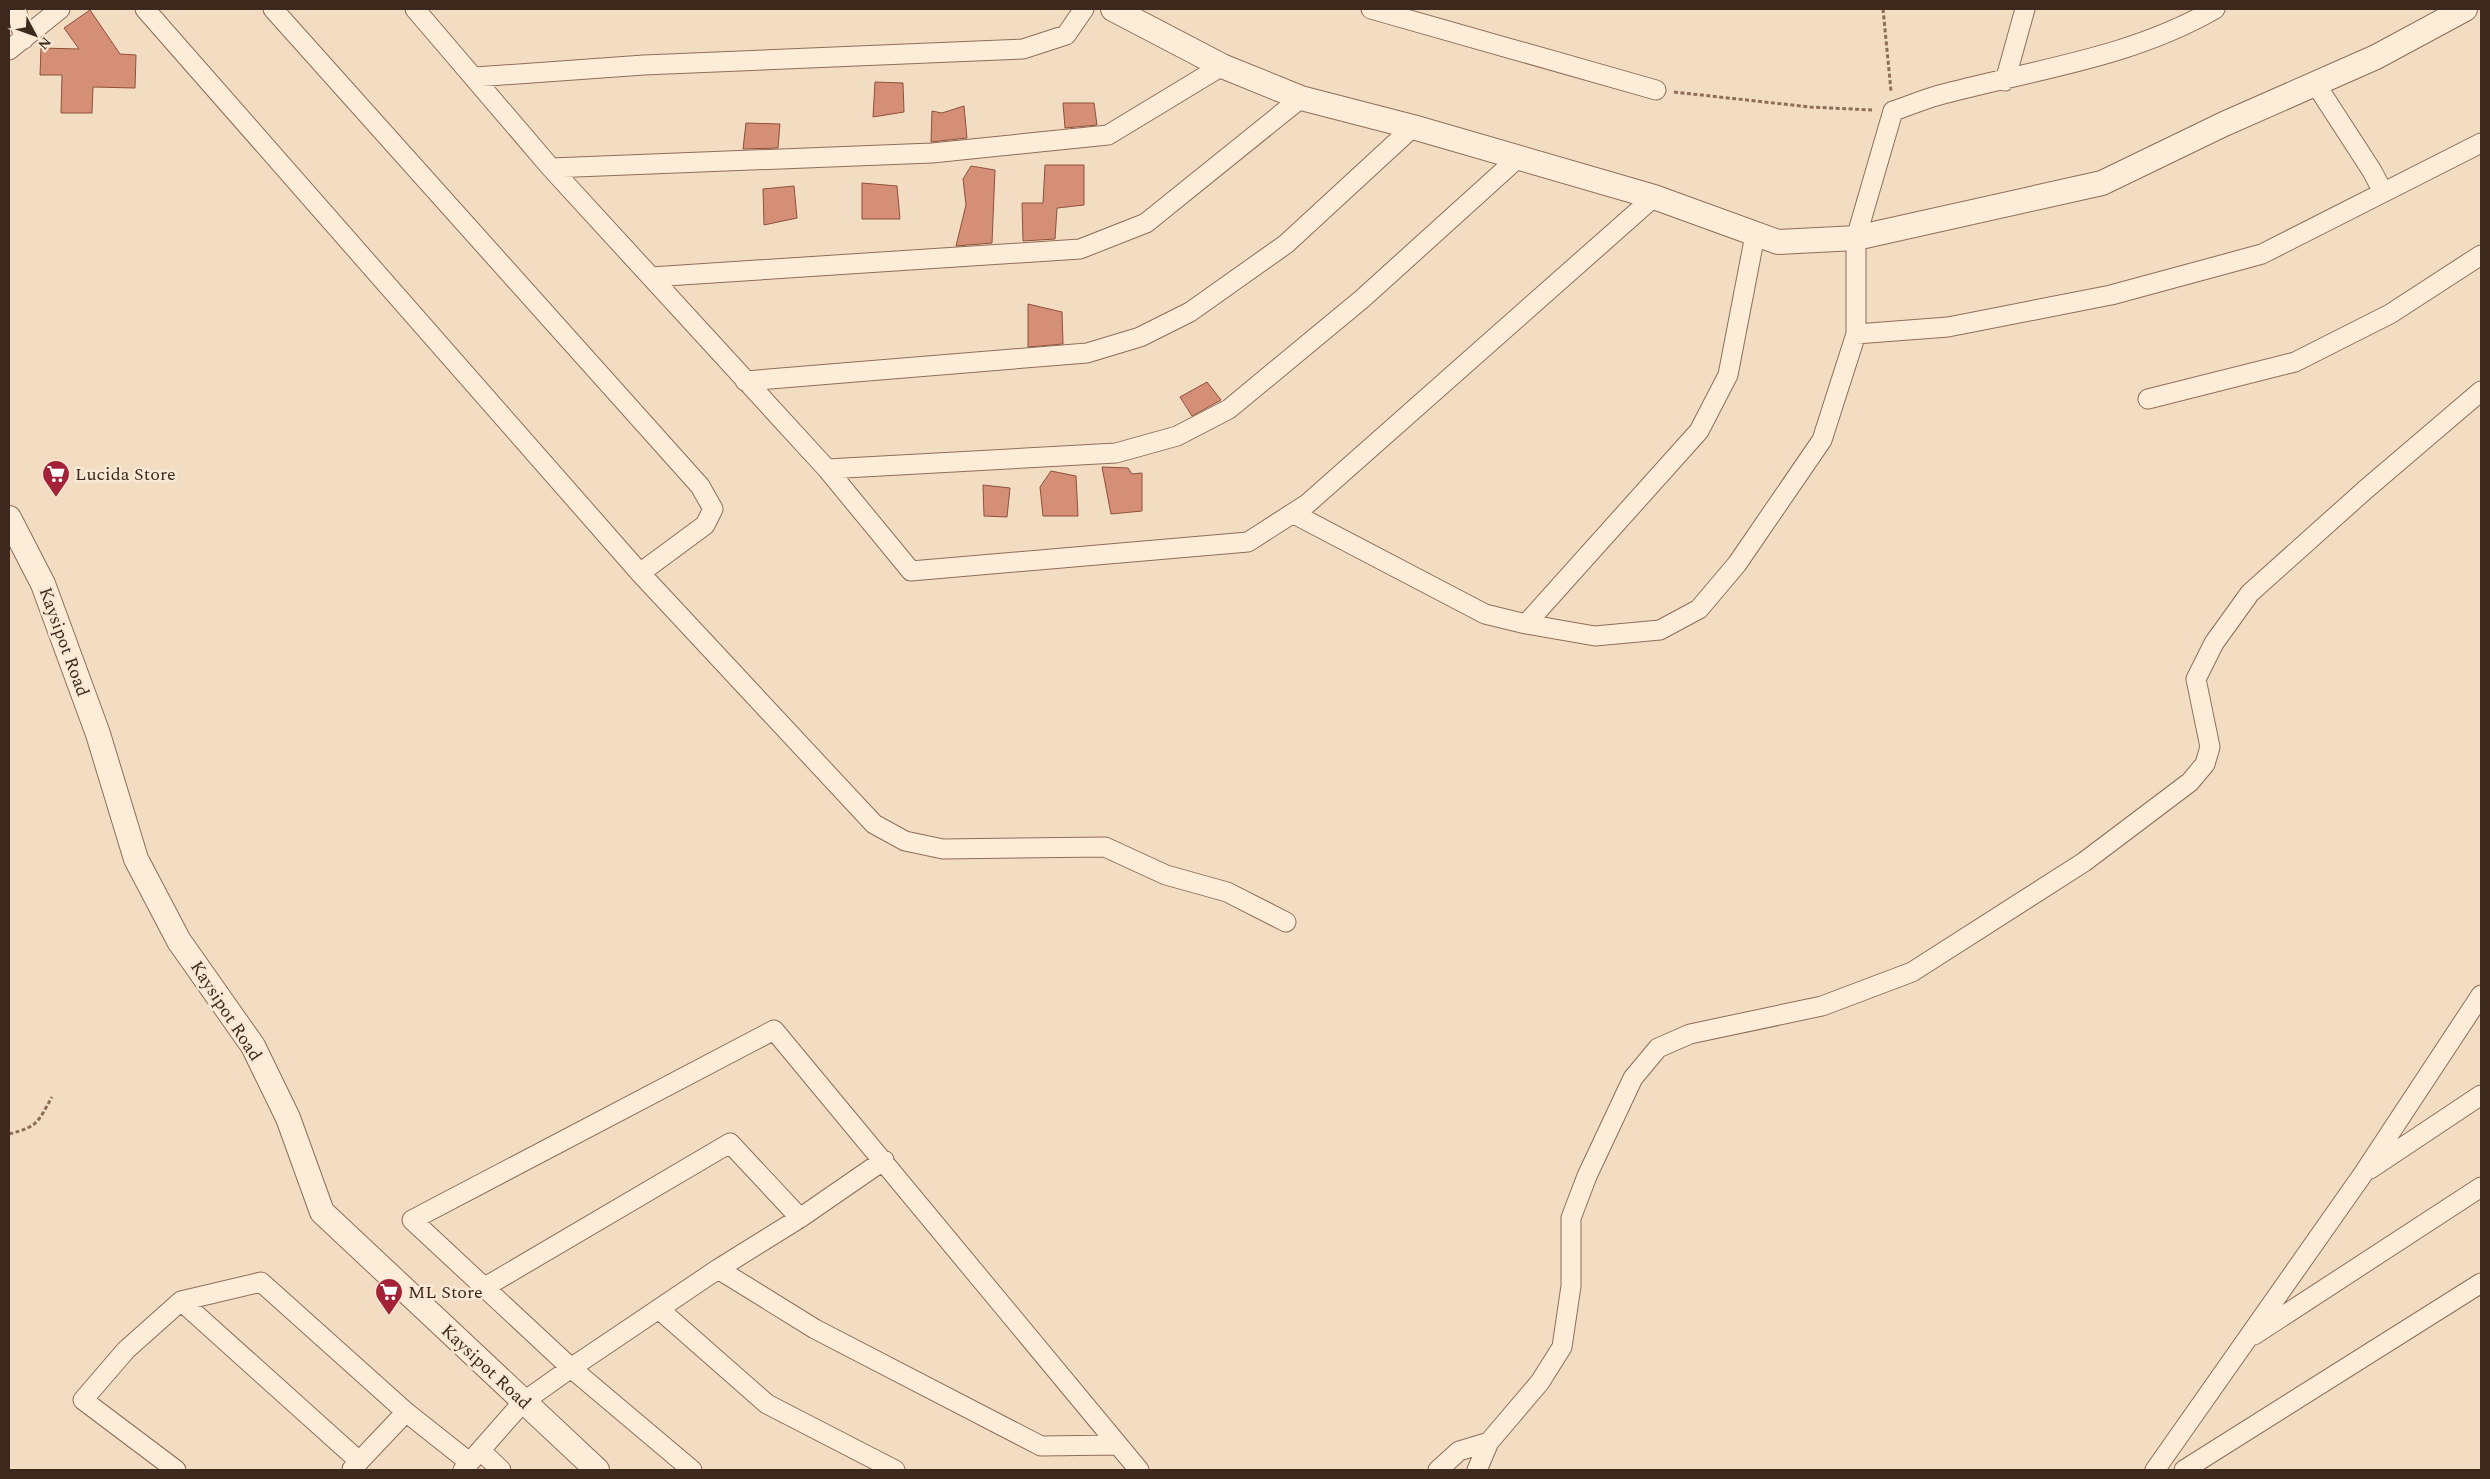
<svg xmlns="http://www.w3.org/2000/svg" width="2490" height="1479" viewBox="0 0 2490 1479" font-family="Spectral,serif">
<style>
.building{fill:#d48f76;stroke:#90503b}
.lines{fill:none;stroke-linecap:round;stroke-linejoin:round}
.minor-casing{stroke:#8f6d58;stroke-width:21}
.tertiary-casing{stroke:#8f6d58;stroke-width:26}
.path{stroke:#8f6d58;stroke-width:3;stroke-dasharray:4 2.5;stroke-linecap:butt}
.minor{stroke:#fcecd8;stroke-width:19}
.tertiary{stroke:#fcecd8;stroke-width:24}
.labels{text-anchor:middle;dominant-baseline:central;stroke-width:5;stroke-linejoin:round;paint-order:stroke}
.poi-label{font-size:18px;fill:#3d281d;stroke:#f9e8d4;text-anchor:start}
.street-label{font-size:18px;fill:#3d281d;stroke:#f9e8d4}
</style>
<rect width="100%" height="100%" fill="#f2ddc3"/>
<!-- building -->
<path class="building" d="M90,10L120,54L136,55L135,88L93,87L92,113H61L62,75H40L41,48L79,49L64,28Z
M875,82L903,83L904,112L873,117Z
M1063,103H1094L1097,125L1065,128Z
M964,106L967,138L931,142L932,111L942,113Z
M746,123L780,124L778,148L743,149Z
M1045,165H1084V205L1057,208L1055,239L1023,241L1022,203H1043Z
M971,166L995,170L992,243L956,246L966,205L963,179Z
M862,183L897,186L900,219H862Z
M794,186L797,218L764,225L763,189Z
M1028,304L1062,312L1063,344L1028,347Z
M1207,382L1221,400L1192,416L1180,397Z
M1102,467L1128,468L1132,474L1142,473V511L1111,514Z
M1051,471L1076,476L1078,516H1043L1040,487Z
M983,485L1010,488L1007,517L984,516Z"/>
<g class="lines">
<defs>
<path id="minor" d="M16,9L24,39
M145,9L640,573L874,824L905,841L943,849L1105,847L1166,875L1227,892L1286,922
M273,9L700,486L713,509L705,525L640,573
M415,9L551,168L827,469L911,571L1248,542L1307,504L1654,197
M1371,9L1656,90
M9,50L60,9
M475,77L644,65L1023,49L1066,35L1084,9
M2005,81L2025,9
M2315,83L2372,171L2383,192
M551,168L932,153L1108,135L1222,66
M651,277L1080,249L1146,223L1301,98
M1856,334L1948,327L2111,295L2262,254L2481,143
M745,381L1087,353L1140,337L1190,312L1286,244L1413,127
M2148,399L2295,362L2390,314L2481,255
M827,469L1116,453L1177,436L1229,409L1362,299L1519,157
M1294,514L1485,614L1526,624L1595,636L1660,630L1699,609L1737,564L1822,440L1856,334V238L1893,111C1911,105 1929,97 1947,93C2038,69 2132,57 2215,9
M1526,624L1699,431L1728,375L1755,235
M2370,1169L2481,1095
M718,1269L815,1329L1041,1446L1117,1445
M485,1287L730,1143L800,1218
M181,1301L359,1461
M660,1310L767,1404L895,1470
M2254,1335L2481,1187
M481,1451L501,1470
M352,1469L406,1412
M176,1470L83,1400L126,1350L181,1301L261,1282L406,1412L469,1462
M463,1470L523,1402L571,1368L718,1269L800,1218L884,1160
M692,1470L571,1368L412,1220L774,1030L1139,1470
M1438,1470L1459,1451L1489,1442
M1477,1470L1489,1442L1540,1382L1562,1347L1571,1286V1218L1587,1176L1633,1078L1658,1048L1690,1034L1822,1006L1912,972L2084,862L2190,782L2205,764L2210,747L2196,679L2214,643L2250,593L2365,490L2481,391
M2155,1470L2363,1174L2481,995
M2184,1470L2481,1283"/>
<path id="tertiary" d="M1113,9L1222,66L1301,98L1413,127L1654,197L1778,242L1856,238L2102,183L2224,124L2376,57L2465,9
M9,518L43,584L98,734L136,859L179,941L253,1046L288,1118L322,1212L597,1470"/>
</defs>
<!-- minor casing -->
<use href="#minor" class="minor-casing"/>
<!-- tertiary casing -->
<use href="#tertiary" class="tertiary-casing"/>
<!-- path -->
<path class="path" d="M1883,9L1891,91
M1674,92L1810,107L1872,110
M9,1134C39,1126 37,1123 52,1097"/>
<!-- minor -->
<use href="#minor" class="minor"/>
<!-- tertiary -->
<use href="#tertiary" class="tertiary"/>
</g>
<!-- icons -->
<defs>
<symbol id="supermarket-pin" viewBox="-11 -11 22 30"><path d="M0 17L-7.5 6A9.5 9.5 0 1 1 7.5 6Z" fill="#a32237" stroke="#f9e8d4"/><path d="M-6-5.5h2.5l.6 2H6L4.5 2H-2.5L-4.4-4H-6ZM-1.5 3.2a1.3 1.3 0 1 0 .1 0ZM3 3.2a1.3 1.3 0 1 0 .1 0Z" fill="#fff"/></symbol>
</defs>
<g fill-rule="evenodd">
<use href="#supermarket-pin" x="40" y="458" width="32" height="43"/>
<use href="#supermarket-pin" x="373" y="1276" width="32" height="43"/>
</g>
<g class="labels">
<!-- poi labels -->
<g class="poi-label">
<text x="75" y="474">Lucida Store</text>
<text x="408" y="1292">ML Store</text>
</g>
<!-- street labels -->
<g class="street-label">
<text transform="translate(64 642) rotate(70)">Kaysipot Road</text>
<text transform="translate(226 1011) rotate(57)">Kaysipot Road</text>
<text transform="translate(486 1367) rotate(43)">Kaysipot Road</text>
</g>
</g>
<!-- border -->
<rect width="2490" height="1479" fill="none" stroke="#3d281d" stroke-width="20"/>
<!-- north arrow -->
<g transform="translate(35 35) rotate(131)" stroke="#f9e8d4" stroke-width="4" paint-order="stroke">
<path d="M0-4L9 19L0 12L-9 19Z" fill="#3d281d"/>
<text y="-8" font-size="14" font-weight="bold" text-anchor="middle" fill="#3d281d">N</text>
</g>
</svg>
